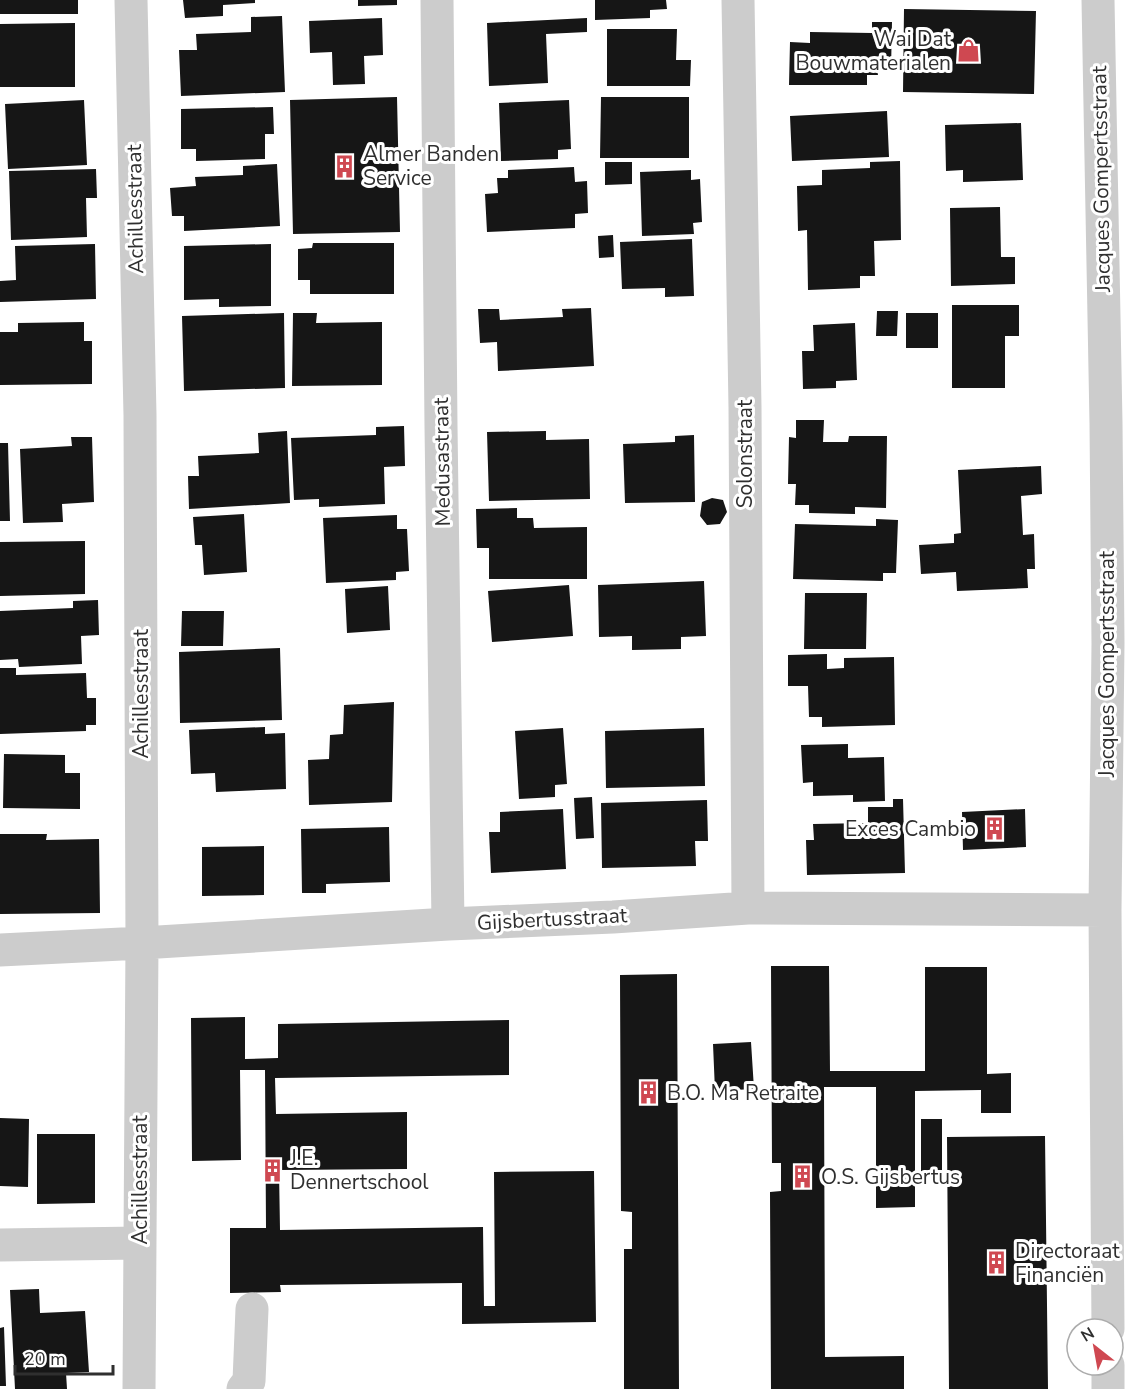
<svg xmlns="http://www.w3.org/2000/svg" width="1137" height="1389" viewBox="0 0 1137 1389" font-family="'Nunito Sans',sans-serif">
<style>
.building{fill:#161616}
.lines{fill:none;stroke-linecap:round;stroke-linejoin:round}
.minor{stroke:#ccc;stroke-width:33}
.labels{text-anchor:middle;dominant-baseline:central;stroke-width:6;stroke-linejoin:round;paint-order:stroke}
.poi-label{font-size:21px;fill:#2f2f2f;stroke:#fff;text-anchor:start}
.street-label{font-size:21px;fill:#2f2f2f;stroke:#fff}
</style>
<rect width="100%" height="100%" fill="#fff"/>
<!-- building -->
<path class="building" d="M0,0H78V14H0Z
M183,0H255V3L223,5V16L185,18Z
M358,0H397V5L358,6Z
M595,0H666L667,9L650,10V18L595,20Z
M904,9L1036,11L1034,94L903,92Z
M282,16L285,92L181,96L179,50H197L196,34L251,32V17Z
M382,18L383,55L364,56L365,84L333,85L332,52L310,53L309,21Z
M587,18V32L546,34L548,83L489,86L487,23Z
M872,22H892L891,70H877L878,75H867V85H789L790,42L810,43V32L872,33Z
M75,23V87H0V24Z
M607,29H677L676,60H691L690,86H607Z
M397,97L400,232L293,234L290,100Z
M601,97H689V158H600Z
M84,100L87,165L8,169L5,104Z
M569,100L571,149L558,150V159L501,161L499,103Z
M273,107L274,134H265V159L196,161V149H181V109Z
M887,111L889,157L792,161L790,116Z
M1021,123L1023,180L963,182V170L946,171L945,125Z
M900,161L901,240L874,241L875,276H860V288L808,290L807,230L798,231L797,186L822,185V170L870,168V162Z
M605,162H632V184L605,185Z
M277,164L280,226L184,231V216H172L170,188L196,186L195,177L243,175V166Z
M574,167L575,182L587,181L588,213L575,214V228L487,232L485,194L498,193L497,178H508V170Z
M96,169L97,198H86L87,237L11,240L9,171Z
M691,170V180L700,179L702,222L693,223L694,234L642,236L640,172Z
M1000,207L1001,257H1015V284L951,286L950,208Z
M613,235L614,257L599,258L598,236Z
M692,239L694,296L665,297V288L622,289L620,242Z
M313,243H394V294H310V280H298V249L312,248Z
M95,244L96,299L0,302V281L16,280L15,246Z
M271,244V306L219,307V299L184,300V246Z
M952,305H1019V336H1005V388H952Z
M591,308L594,366L498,371L497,342L480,343L478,309H499L500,320L563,317L562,309Z
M877,311H898L897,336H876Z
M284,313L285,388L184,391L182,316Z
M293,313H317L316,323L382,322V385L292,386Z
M906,313H938V348H906Z
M84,322V341H92V384L0,385V332H18V323Z
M855,323L857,380L836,381V388L803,389L802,351H814L813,325Z
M796,420H824L823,442H848L849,436H887L886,508L855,507V514L809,513V505H795L796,484H788L789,437L796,438Z
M404,426L405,466L384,467L385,504L319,507V499L294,500L291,438L376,435V427Z
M287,431L290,503L189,509L188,476H199L198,456L259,453L258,433Z
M546,431V440L589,439L590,499L489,501L487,432Z
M694,435L695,502L625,503L623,444L675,442V436Z
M71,437H92L94,502L62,504L63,522L23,523L20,449L72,446Z
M0,443H8L10,521H0Z
M1041,466L1042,494L1021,496L1023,535L1034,534L1035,569H1027L1028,588L957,591L956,572L921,574L919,545L954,543V534L961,533L958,470Z
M712,498L723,500L727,512L720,524L707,525L700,516L702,502Z
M517,508V518H533L534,528L587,527V579H489V548H477L476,509Z
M244,514L247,572L204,575L202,545H195L193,517Z
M397,515V529H407L409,571L396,572V580L326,583L323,518Z
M876,519L898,520L896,573H883V581L793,579L795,524L876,526Z
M85,541V594L0,596V542Z
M704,581L706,636L681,637V649L632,650V636L599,637L598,585Z
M569,585L573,636L492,642L488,591Z
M388,586L390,630L347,633L345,589Z
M805,593H867L866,649H804Z
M98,600L99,635L81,636L82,664L19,667L18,659L0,660V611L73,608V601Z
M182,611H224L223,646H181Z
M280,648L282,720L180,723L179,652Z
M827,654V669L844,668V658L894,657L895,725L822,727V717H809L808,686H788V655Z
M0,668H16V675L86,673L87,698H96V725H86V731L0,734Z
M394,702L392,802L309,805L308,760L329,759L330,735L343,734L344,705Z
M265,727V734L285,733L286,789L216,792L215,773L191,774L189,730Z
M563,728L567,784L555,785V797L519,799L515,731Z
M704,728L705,786L606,788L605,731Z
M848,744V758L884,757L885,801L853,802V795L813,796V782L803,783L801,745Z
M4,754L65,755V773H80V809L3,808Z
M592,797L594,838L576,839L574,798Z
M893,799H903L905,873L807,875L806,840H814L813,824L868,823V807H893Z
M707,800L708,841H695L696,866L602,868L601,803Z
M563,809L566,869L491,873L489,832H500V812Z
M1025,809L1026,847L963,850L962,812Z
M389,827L390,882L326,884V893H302L301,829Z
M0,834H47L46,840L99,839L100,913L0,914Z
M264,846V895L202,896V847Z
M771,966H829L830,1071H925V967H987V1074L1011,1073V1113H981V1090L915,1091V1207L876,1208V1087H824L825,1357L904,1356V1389H771L770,1192L781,1191V1163H772Z
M677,974L679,1389H624V1249H632V1212L621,1211L620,975Z
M245,1017V1059L278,1058V1024L509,1020V1075L275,1078L276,1114L407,1112V1169L279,1170L280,1230L483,1227L484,1306H495L494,1172L594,1171L596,1322L462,1324V1283L280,1285L281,1292L230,1293V1228H266L265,1070H240L241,1160L192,1161L191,1018Z
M751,1042L754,1089L715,1091L713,1044Z
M0,1118L29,1119L28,1187L0,1186Z
M921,1119H942V1177H921Z
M37,1134H95V1203L37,1204Z
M1045,1136L1048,1389H949L947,1137Z
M39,1289L40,1313L85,1311L89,1372L66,1373L67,1389H15L10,1290Z
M4,1327L6,1386H0V1328Z"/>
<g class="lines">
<!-- minor -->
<path class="minor" d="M131,0L140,415L142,943L139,1389
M437,0L441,426L448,924
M738,0L745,407L748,908
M1098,0L1106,423L1108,643L1105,910L1108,1329
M0,950L142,943L448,924L613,917L748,908L1105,910
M0,1245L139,1243
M1108,1365V1389
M243,1389L249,1381L252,1309"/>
</g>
<!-- icons -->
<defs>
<symbol id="shop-bare" viewBox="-9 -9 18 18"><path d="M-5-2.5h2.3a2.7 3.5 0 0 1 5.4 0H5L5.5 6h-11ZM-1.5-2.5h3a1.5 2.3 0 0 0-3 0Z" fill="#cf4851" stroke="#fff" stroke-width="2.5" paint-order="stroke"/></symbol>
<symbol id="building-bare" viewBox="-9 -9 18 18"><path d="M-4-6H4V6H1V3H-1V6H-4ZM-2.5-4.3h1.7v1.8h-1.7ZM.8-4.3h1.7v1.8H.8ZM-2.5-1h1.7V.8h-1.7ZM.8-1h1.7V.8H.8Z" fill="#cf4851" stroke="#fff" stroke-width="2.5" paint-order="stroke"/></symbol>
</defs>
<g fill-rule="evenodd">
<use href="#shop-bare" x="952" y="34" width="33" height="33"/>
<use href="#building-bare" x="328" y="150" width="33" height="33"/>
<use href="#building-bare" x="978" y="812" width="33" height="33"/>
<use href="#building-bare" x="632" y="1076" width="33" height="33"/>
<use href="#building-bare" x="256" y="1154" width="33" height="33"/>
<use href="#building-bare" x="786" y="1160" width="33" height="33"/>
<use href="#building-bare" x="980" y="1246" width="33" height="33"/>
</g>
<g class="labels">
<!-- poi labels -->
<g class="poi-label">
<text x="951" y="39" text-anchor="end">Wai Dat<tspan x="951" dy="24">Bouwmaterialen</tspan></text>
<text x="363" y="154">Almer Banden<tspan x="363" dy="24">Service</tspan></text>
<text x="976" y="829" text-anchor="end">Exces Cambio</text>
<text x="667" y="1093">B.O. Ma Retraite</text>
<text x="290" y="1158">J.E.<tspan x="290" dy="24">Dennertschool</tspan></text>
<text x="821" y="1177">O.S. Gijsbertus</text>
<text x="1015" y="1251">Directoraat<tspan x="1015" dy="24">Financiën</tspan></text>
</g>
<!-- street labels -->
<g class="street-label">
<text transform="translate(1101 179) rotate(-91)">Jacques Gompertsstraat</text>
<text transform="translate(135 209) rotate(-91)">Achillesstraat</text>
<text transform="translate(745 454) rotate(-90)">Solonstraat</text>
<text transform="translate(442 462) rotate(-91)">Medusastraat</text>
<text transform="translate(1107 664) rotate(-90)">Jacques Gompertsstraat</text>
<text transform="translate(141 694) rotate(-90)">Achillesstraat</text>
<text transform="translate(552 919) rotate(-3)">Gijsbertusstraat</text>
<text transform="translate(140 1180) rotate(-90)">Achillesstraat</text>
</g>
</g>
<!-- north arrow -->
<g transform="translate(1095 1347) rotate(329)"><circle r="28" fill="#ffffff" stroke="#acacac" stroke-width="1.5"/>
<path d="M0-4.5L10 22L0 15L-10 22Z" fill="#cf4851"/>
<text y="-9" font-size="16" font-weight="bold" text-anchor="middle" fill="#2f2f2f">N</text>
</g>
<!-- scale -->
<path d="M15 1365v9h98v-9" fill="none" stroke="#2f2f2f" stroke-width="3"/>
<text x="24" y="1365" font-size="18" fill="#2f2f2f" stroke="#ffffff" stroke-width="4.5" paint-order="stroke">20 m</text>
</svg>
